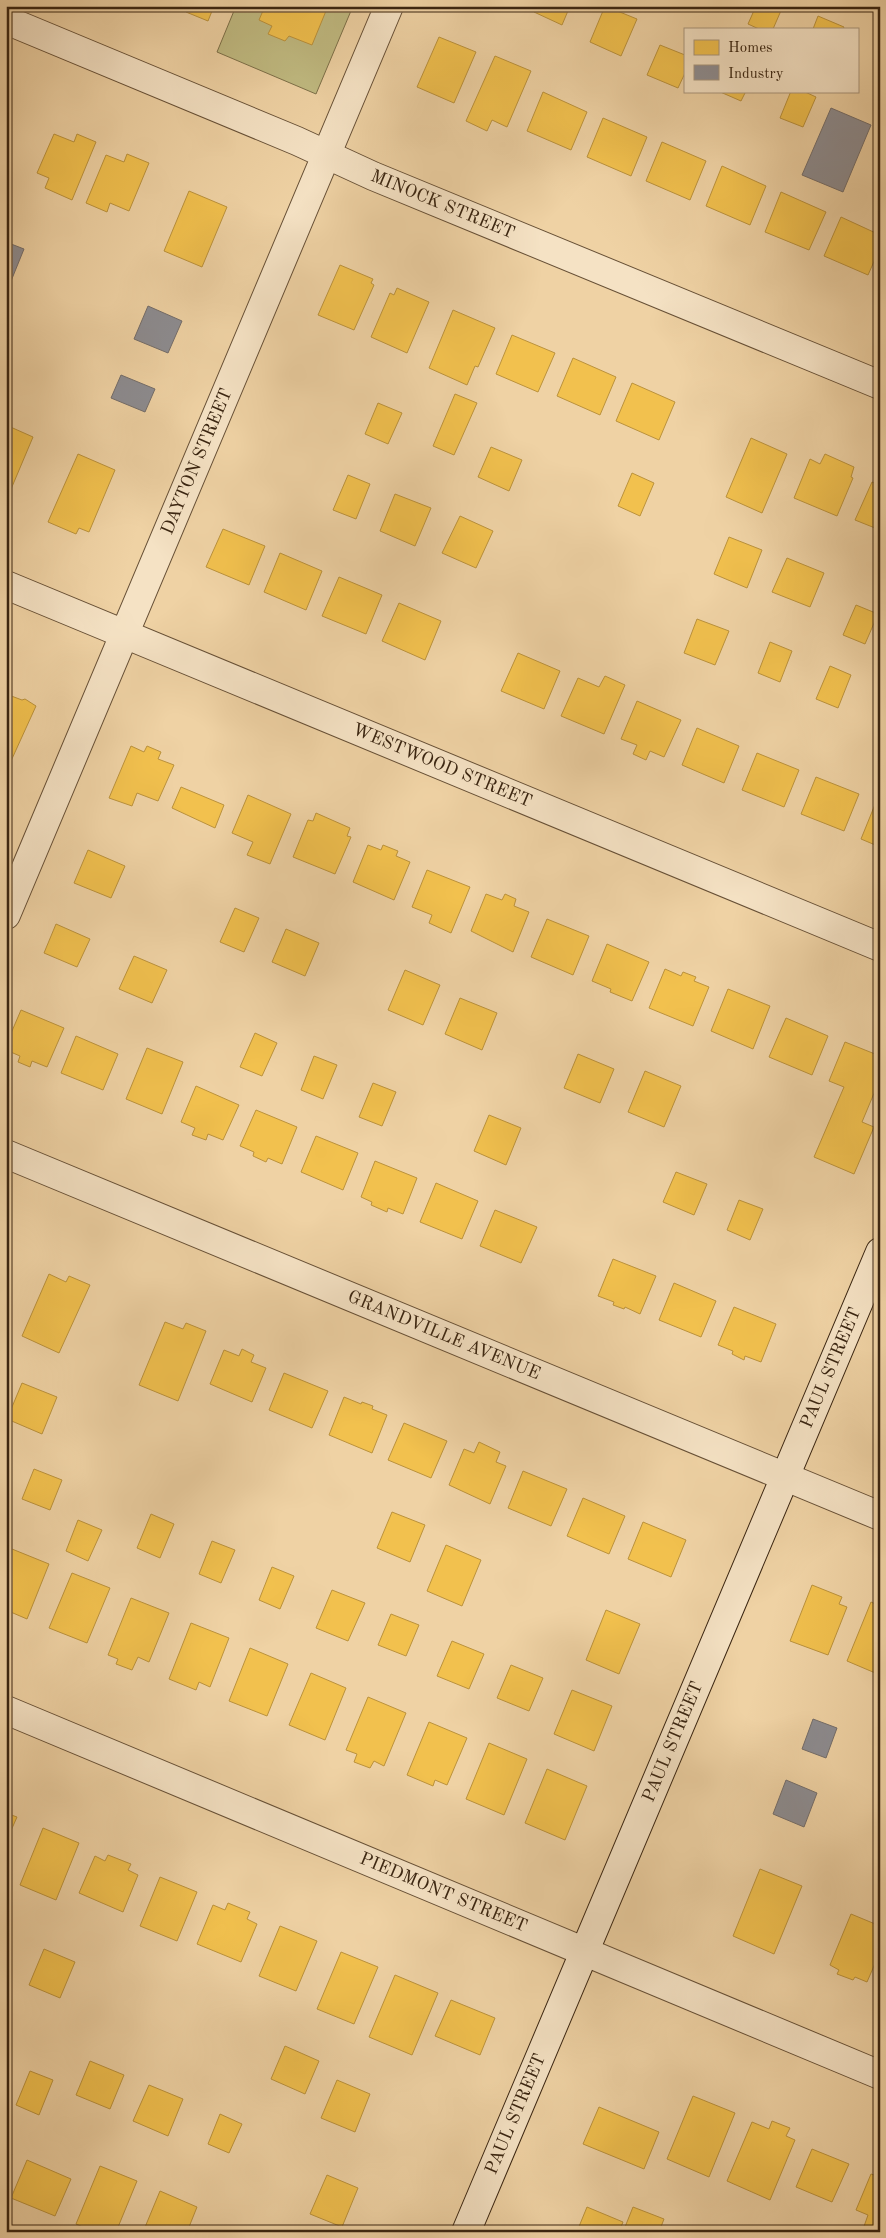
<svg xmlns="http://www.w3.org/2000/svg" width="886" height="2238" viewBox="0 0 886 2238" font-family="'Old Standard TT',serif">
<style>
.green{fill:#c0ba81;stroke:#7d7049}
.homes{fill:#f2c14e;stroke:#bb923c}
.industry{fill:#8d8d92;stroke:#746e6b}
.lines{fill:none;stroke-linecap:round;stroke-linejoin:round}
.street-casing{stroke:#675036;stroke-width:30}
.secondary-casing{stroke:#3a2511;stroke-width:30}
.street{stroke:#f5e2c4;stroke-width:28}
.secondary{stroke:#f5e2c4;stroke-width:28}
.labels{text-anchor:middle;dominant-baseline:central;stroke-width:5;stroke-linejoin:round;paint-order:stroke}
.street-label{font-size:18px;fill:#3a2511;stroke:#f5e2c4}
</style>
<rect width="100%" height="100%" fill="#efd2a4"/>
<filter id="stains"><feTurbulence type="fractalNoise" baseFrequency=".004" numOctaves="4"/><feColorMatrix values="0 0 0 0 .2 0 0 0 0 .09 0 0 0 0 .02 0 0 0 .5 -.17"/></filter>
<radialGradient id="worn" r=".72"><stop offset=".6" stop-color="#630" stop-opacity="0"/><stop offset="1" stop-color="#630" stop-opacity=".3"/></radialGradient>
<!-- green -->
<path class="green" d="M236,6H353L316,94L217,52Z"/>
<!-- homes -->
<path class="homes" d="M189,6H214L208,21L186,12Z
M265,6H328L312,45L289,36L285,41L268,34L272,26L259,20Z
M536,6H570L562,25L534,12Z
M605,6L637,19L621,56L590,42Z
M756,6H783L773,29H759L748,24Z
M818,16L844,27L843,29H813Z
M439,37L476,52L454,103L417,87Z
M660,45L685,55V73L678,88L647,75Z
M495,56L531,71L507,127L492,120L487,131L466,121Z
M718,91H746L741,101Z
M791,91H803L816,97L803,127L780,118Z
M543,92L587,112L571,150L527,131Z
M603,118L647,137L631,176L587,157Z
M54,134L74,142L77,134L96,142L72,200L45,188L49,178L37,173Z
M662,142L706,161L690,200L646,181Z
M127,154L149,163L129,211L110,203L107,212L86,203L106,155L124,162Z
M722,166L766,186L750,225L706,206Z
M189,191L227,207L202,267L164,251Z
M781,192L826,212L809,250L765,232Z
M841,217L880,235V248L868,275L824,256Z
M340,265L373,279L371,283L374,285L354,330L318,315Z
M397,288L429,302L407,353L371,337L390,293L394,295Z
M453,310L495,328L478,367L475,366L467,385L429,368Z
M512,335L555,353L538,392L496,374Z
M573,358L616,377L600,415L557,396Z
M632,383L675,402L659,440L616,421Z
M455,394L477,403L454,455L433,446Z
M378,403L402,413L388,444L365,434Z
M6,425L33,437L6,501Z
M751,438L787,454L762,513L726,497Z
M491,447L522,460L509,491L478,477Z
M78,454L115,470L89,532L79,528L76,534L48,522Z
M825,454L854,467L851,477L853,478L837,516L794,498L810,459L820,464Z
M632,473L654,483L640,516L618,506Z
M348,475L370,484L356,519L333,510Z
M872,482L880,485V530L855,520Z
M395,494L431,508L415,546L380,531Z
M460,516L493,531L476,568L442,553Z
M223,529L265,546L249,585L206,567Z
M729,537L762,550L747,588L714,574Z
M280,553L322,571L306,610L264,592Z
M787,558L824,573L810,607L772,592Z
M339,577L382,595L366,634L322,616Z
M399,603L441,621L425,660L382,641Z
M856,605L878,614L865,644L843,635Z
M697,619L729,631L715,665L684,653Z
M770,642L792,651L780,682L758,673Z
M518,653L560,671L544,709L501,691Z
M830,666L851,675L838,708L816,699Z
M605,676L625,685L604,734L561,716L578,678L599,687Z
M6,694L22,700L25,699L36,706L6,772Z
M637,701L681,720L664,757L650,751L646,760L633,754L637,745L621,739Z
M697,728L739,746L724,783L682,765Z
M131,746L144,752L147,746L161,752L158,759L174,765L158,801L137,793L132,806L109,798Z
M757,753L799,770L784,807L742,790Z
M816,777L859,794L844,831L801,814Z
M181,787L224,805L215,828L172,808Z
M248,795L291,814L270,864L247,855L253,842L232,833Z
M876,802L880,803V847L861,839Z
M316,813L350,828L347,836L351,837L335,874L293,857L308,820L313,821Z
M368,845L381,850L383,845L398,851L396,856L410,862L394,900L353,882Z
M88,850L125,866L111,898L74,883Z
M427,870L470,887L451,933L429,923L432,915L412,907Z
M486,894L502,900L505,894L516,899L514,906L529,912L513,952L471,931Z
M235,908L259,918L244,952L220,942Z
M547,919L589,936L573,975L531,957Z
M56,924L90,939L77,967L44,953Z
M286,929L319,943L305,976L272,962Z
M607,944L649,962L632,1001L610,992L611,989L592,981Z
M134,956L167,970L152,1003L119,989Z
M665,969L681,976L683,972L696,977L694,981L709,987L693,1026L649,1008Z
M405,970L440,985L423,1025L388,1010Z
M728,989L770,1006L753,1049L711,1031Z
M460,998L497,1013L482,1050L445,1034Z
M21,1010L64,1028L47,1067L32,1061L30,1067L18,1062L20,1056L6,1050V1045Z
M786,1018L828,1036L812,1075L769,1057Z
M255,1033L277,1043L262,1076L240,1067Z
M76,1036L118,1054L103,1090L61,1073Z
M845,1042L880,1056V1079L862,1122L874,1127L854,1174L814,1157L844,1087L829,1081Z
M147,1048L183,1062L162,1114L126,1099Z
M578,1054L614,1069L600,1103L564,1088Z
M314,1056L337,1065L323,1099L301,1090Z
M645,1071L681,1086L664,1127L628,1112Z
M373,1083L396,1092L382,1126L359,1117Z
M196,1086L239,1105L223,1140L208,1134L206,1140L192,1135L195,1128L181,1122Z
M256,1110L297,1127L282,1164L268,1158L266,1162L253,1156L254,1152L240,1146Z
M489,1115L521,1128L506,1165L474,1151Z
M316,1136L358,1153L343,1190L301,1172Z
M375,1161L417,1178L403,1214L388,1208L387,1212L371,1205L372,1202L361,1197Z
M676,1172L707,1184L694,1215L663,1202Z
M436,1183L478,1201L462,1239L420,1222Z
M739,1200L763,1209L750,1240L727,1230Z
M495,1210L537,1227L521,1263L480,1246Z
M613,1259L656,1276L640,1314L625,1307L624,1309L613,1305L614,1302L598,1296Z
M49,1274L66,1282L69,1276L90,1285L59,1353L22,1336Z
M674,1283L716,1301L701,1337L659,1320Z
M734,1307L776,1324L761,1362L745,1356L744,1360L732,1354L733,1351L718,1345Z
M165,1322L183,1329L186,1323L206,1331L178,1401L139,1385Z
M242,1349L254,1355L251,1362L266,1368L252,1402L210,1384L224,1350L239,1356Z
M284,1373L328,1391L312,1428L269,1410Z
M22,1383L57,1397L42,1434L7,1419Z
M344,1397L361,1404L362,1402L373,1406L372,1409L387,1415L372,1453L329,1435Z
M404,1423L447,1441L431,1478L388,1460Z
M479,1442L500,1452L496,1462L506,1466L490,1504L449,1485L464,1449L474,1453Z
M34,1469L62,1480L50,1510L22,1499Z
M523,1471L567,1489L551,1526L508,1508Z
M583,1498L625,1516L609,1554L567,1536Z
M392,1512L425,1525L410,1562L377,1548Z
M151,1514L174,1524L160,1558L137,1548Z
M78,1520L102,1530L88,1561L66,1551Z
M643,1522L686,1540L671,1577L628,1559Z
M212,1541L235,1550L221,1583L199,1574Z
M446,1545L481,1560L462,1606L427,1591Z
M12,1549L49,1564L27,1619L6,1610V1563Z
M272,1567L294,1576L280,1609L259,1600Z
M72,1573L110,1588L87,1643L49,1628Z
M812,1585L842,1597L839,1604L847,1607L828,1655L790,1641Z
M332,1590L365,1603L348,1641L316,1628Z
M131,1598L169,1613L149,1662L138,1657L132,1670L116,1664L118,1659L108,1655Z
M871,1602L880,1606V1675L847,1661Z
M606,1610L640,1624L619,1674L586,1660Z
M391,1614L419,1625L406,1656L378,1645Z
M191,1623L229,1638L210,1687L199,1682L196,1690L169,1679Z
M452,1641L484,1654L469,1689L437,1676Z
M250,1648L288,1664L267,1716L229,1701Z
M511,1665L543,1678L529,1711L497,1698Z
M311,1673L346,1688L325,1740L289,1725Z
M572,1690L612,1706L594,1751L554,1734Z
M368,1697L406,1713L384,1766L374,1761L370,1768L354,1762L357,1754L346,1750Z
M429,1722L467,1738L447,1785L435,1780L433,1786L407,1775Z
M489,1743L527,1759L504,1815L466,1799Z
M547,1769L587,1786L565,1840L525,1823Z
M6,1813L17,1817L6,1842Z
M43,1828L79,1843L56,1900L20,1885Z
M108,1855L131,1864L128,1870L138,1875L123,1912L79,1893L95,1856L105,1861Z
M760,1869L802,1886L774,1954L733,1936Z
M160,1877L197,1892L177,1941L140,1926Z
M228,1903L250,1912L247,1919L257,1924L241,1962L197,1944L213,1905L225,1910Z
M851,1914L880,1926V1952L867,1982L855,1977L853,1980L837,1974L839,1970L830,1965Z
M280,1926L317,1941L296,1991L259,1976Z
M44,1949L75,1962L60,1998L29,1985Z
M341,1952L378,1967L354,2024L317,2009Z
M395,1975L438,1993L412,2055L369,2037Z
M451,2000L495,2018L480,2055L435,2036Z
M285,2046L319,2061L305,2094L271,2079Z
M90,2061L124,2075L110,2109L76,2095Z
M30,2071L53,2080L39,2115L16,2105Z
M337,2080L370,2094L355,2132L321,2118Z
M149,2085L183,2099L168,2136L133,2121Z
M693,2096L735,2113L709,2177L667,2159Z
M599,2107L659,2132L644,2169L583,2144Z
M220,2114L242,2124L229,2153L208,2144Z
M772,2121L790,2128L786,2136L795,2140L770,2200L727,2181L752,2122L769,2129Z
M812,2149L849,2164L832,2202L796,2187Z
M6,2152L12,2154L6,2167Z
M27,2160L71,2179L55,2216L11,2198Z
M100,2166L137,2181L116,2232H94L76,2224Z
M871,2174L880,2177V2232H862L868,2215L856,2210Z
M327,2175L358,2188L342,2227L310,2214Z
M160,2191L197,2207L187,2232H143Z
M587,2207L623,2222L619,2232H584L578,2229Z
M633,2207L664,2219L659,2232H623Z"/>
<!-- industry -->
<path class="industry" d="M831,108L871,125L843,192L802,175Z
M6,242L24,249L9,286L6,285Z
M148,306L182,321L168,353L134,339Z
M121,375L155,389L145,412L111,398Z
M813,1719L837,1728L826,1758L802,1749Z
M786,1780L817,1793L804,1827L773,1814Z"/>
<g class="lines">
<defs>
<g id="street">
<path id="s1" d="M6,20L297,141L373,176L880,385"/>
<path id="s2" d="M6,585L880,947"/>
<path id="s3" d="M6,915L389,6"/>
<path id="s4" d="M6,1154L880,1516"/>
<path id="s5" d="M6,1710L880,2075"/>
</g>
<g id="secondary">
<path id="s6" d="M466,2232L880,1252"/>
</g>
</defs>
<!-- street casing -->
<use href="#street" class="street-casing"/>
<!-- secondary casing -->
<use href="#secondary" class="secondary-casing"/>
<!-- street -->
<use href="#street" class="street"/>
<!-- secondary -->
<use href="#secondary" class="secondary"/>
</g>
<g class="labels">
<!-- street labels -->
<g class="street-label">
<text stroke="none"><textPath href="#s1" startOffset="474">MINOCK STREET</textPath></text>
<text stroke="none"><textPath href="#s3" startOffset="492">DAYTON STREET</textPath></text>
<text stroke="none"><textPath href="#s2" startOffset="472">WESTWOOD STREET</textPath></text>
<text stroke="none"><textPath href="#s4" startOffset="474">GRANDVILLE AVENUE</textPath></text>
<text stroke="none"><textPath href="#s6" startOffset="938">PAUL STREET</textPath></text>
<text stroke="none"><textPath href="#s6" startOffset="532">PAUL STREET</textPath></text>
<text stroke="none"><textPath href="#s5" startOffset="474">PIEDMONT STREET</textPath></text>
<text stroke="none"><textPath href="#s6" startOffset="128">PAUL STREET</textPath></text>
</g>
</g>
<!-- margin -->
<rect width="886" height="2238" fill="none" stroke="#efd2a4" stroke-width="25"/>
<rect x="8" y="8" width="871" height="2223" fill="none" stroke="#3a2511" stroke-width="2.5"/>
<rect x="12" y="12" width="861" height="2213" fill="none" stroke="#3a2511"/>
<!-- legend -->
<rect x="684" y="28" width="175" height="65" fill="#f5e2c4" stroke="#aa967c"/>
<rect x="694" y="40" width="25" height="15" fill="#f2c14e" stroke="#aa967c"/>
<text x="728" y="52" font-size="15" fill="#3a2511">Homes</text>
<rect x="694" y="65" width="25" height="15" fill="#8d8d92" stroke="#aa967c"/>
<text x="728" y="78" font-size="15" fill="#3a2511">Industry</text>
<rect width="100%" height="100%" filter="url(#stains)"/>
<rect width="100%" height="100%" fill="url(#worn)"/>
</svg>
